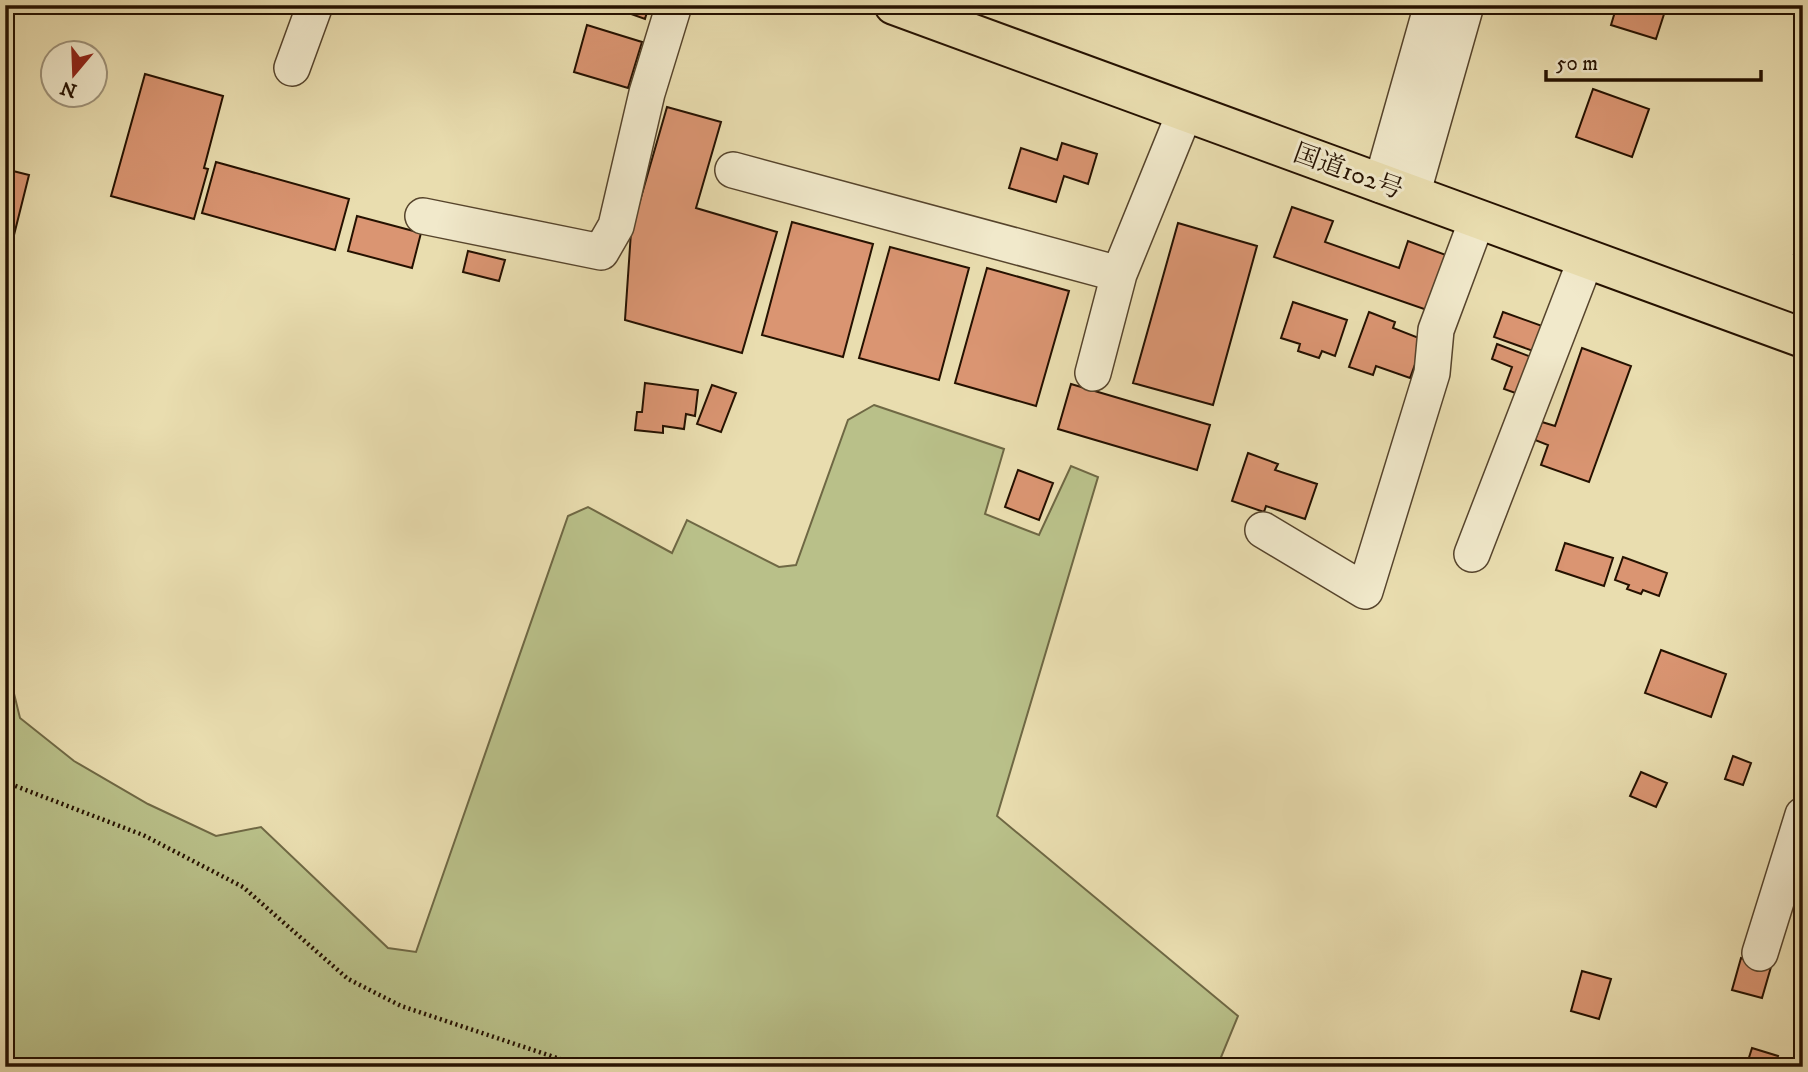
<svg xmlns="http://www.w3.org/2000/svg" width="1808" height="1072" viewBox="0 0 1808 1072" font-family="'IM FELL DW Pica','Noto Serif JP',serif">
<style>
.green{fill:#b9c089;stroke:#6f6844;stroke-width:2}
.building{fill:#da9572;stroke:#251100;stroke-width:2}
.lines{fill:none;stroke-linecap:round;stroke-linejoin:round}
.minor-casing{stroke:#56442c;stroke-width:38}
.highway-casing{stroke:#251100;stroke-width:42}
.path{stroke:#251100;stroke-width:4.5;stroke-dasharray:2 3.5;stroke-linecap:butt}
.minor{stroke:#f1e9cb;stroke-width:35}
.highway{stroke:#e9ddaf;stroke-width:38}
.labels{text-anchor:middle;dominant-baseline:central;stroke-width:6;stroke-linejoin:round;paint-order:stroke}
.street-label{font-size:26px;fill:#251100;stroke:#f1e9cb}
</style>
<rect width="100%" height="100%" fill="#e9ddaf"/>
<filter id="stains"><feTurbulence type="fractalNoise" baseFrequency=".00286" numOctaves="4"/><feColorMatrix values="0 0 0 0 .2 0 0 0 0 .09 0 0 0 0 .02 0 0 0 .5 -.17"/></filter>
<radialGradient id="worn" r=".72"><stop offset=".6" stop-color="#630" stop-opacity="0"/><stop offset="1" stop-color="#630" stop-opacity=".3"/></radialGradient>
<!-- green -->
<path class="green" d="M874,405L1004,449L985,514L1039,535L1071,466L1098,477L997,816L1238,1016L1217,1067H5V657L20,718L74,761L148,804L216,836L261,827L388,948L416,952L568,516L588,507L672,553L687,520L779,567L796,565L848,420Z"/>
<!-- building -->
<path class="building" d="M606,5H649L645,19Z
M1617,5H1676L1674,11L1666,8L1656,39L1611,25Z
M587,25L642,42L628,88L574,72Z
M145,74L223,96L204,168L208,169L194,219L111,196Z
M1593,89L1649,109L1632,157L1576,137Z
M667,107L721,122L696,208L777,232L742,353L625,320L631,232Z
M1062,143L1097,154L1088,184L1064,176L1056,202L1009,188L1021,148L1057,160Z
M216,162L349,199L335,250L202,213Z
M5,169L29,175L5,271Z
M1292,207L1333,221L1325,242L1399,268L1408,241L1446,255L1427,310L1274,257Z
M357,216L421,233L412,268L348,251Z
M792,222L873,244L843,357L762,335Z
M1178,223L1257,246L1213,405L1133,383Z
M1803,227V257L1794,254Z
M890,247L969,268L939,380L859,358Z
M468,251L505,260L499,281L463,272Z
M987,268L1069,291L1036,406L955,383Z
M1293,302L1347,320L1335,356L1322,351L1319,358L1298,351L1300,344L1281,338Z
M1369,312L1395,322L1393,328L1424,340L1410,378L1376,366L1373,375L1349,367Z
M1503,312L1545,327L1536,352L1494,337Z
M1497,344L1534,358L1521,395L1504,389L1512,367L1492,359Z
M1582,348L1631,366L1589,482L1541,465L1548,445L1535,440L1542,422L1555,426Z
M645,383L698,390L695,416L686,414L684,429L663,426V433L635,430L637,412H642Z
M1071,384L1210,425L1197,470L1058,429Z
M712,385L736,393L721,432L697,424Z
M1248,453L1278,464L1275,470L1317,484L1305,519L1266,506L1264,512L1232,501Z
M1018,470L1053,483L1039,520L1005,507Z
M1565,543L1613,558L1604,586L1556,570Z
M1623,557L1667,573L1659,596L1643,590L1641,594L1627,589L1629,585L1615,580Z
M1661,650L1726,674L1711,717L1645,693Z
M1733,756L1751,763L1743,785L1725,779Z
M1641,772L1667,783L1656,807L1630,796Z
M1741,958L1771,967L1762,998L1732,990Z
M1582,971L1611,979L1599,1019L1571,1011Z
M1752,1048L1778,1056L1774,1067H1746Z"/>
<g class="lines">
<defs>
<path id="minor" d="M292,68L315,5
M733,170L1119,274L1185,112
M1381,185L1432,5
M1412,195L1466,5
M423,216L601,252L616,226L647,93L674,5
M1093,373L1119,274
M1263,530L1365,591L1432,373L1436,330L1477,220
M1472,554L1586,259
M1760,953L1803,815"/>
<path id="highway" d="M894,5L1803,338"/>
</defs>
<!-- minor casing -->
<use href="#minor" class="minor-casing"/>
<!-- highway casing -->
<use href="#highway" class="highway-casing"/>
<!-- path -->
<path class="path" d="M5,782L143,835L243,887L348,979L401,1006L584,1067
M1798,1067L1803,1051"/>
<!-- minor -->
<use href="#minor" class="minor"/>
<!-- highway -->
<use href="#highway" class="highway"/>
</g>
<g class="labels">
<!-- street labels -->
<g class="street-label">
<text transform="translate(1348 172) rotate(20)">国道102号</text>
</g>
</g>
<!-- margin -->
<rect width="1808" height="1072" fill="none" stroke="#e9ddaf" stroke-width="28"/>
<rect x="7" y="7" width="1794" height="1058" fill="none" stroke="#251100" stroke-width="3.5"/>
<rect x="14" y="14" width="1780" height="1044" fill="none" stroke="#251100" stroke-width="2"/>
<!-- north arrow -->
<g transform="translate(74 74) rotate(199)"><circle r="33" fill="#f1e9cb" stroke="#9f937a" stroke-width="2"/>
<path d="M0-5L12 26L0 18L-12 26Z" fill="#8f2418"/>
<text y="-10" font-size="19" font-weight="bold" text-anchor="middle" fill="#251100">N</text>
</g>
<!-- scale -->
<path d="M1546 70v10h215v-10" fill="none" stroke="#251100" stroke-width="3.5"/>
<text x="1556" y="70" font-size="21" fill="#251100" stroke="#f1e9cb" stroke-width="5" paint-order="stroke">50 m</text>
<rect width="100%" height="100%" filter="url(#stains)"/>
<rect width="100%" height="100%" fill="url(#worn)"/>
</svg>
